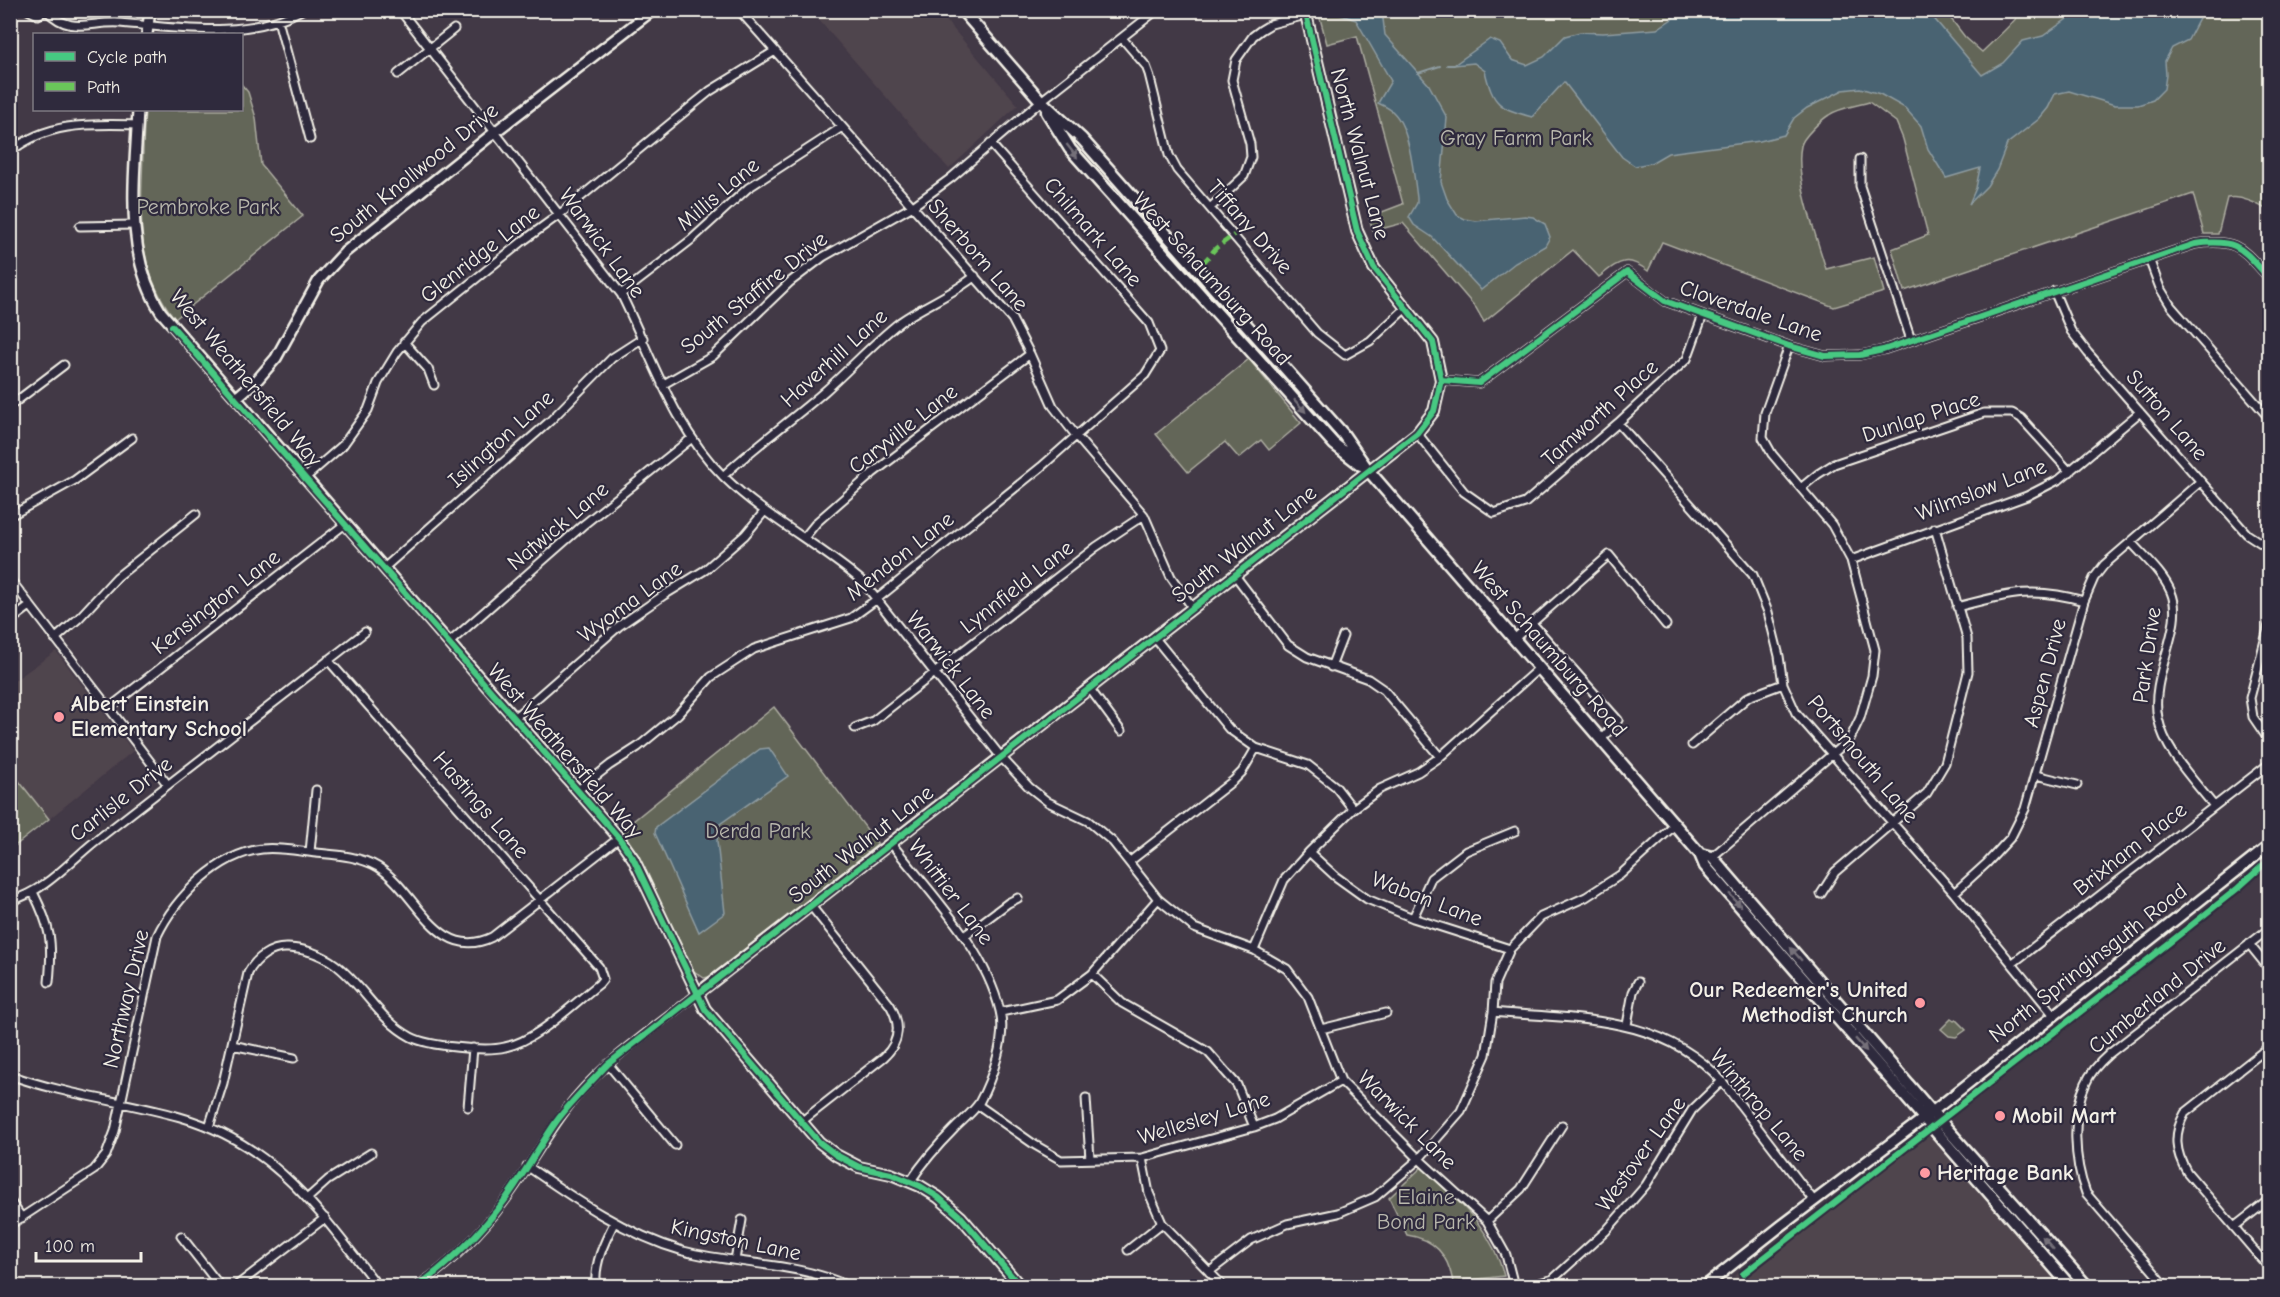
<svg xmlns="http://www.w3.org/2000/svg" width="2280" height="1297" viewBox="0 0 2280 1297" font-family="'Comic Neue',sans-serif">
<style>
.built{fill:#50444d}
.green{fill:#646658;stroke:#acaca0;stroke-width:1.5}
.water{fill:#4a6372;stroke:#8e9ca1;stroke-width:1.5}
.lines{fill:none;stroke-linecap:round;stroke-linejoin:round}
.stream{stroke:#8e9ca1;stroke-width:2}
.minor-casing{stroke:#f4f1e8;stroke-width:11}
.tertiary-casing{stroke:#f4f1e8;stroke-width:14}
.secondary-casing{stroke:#f4f1e8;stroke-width:15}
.minor{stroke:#2f2a3d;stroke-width:7}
.tertiary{stroke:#2f2a3d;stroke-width:9}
.secondary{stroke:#2f2a3d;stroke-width:10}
.quiet{stroke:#6ac65a;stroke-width:4.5;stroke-dasharray:9 4.5;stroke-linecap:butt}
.cycleway-casing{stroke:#2f2a3d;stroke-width:10}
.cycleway{stroke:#46c982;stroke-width:6}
.oneway{fill:#747079}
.poi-dot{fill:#ff9aa2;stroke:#2f2a3d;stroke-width:2}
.labels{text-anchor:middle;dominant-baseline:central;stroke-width:4.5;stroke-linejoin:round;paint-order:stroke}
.park-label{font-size:22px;fill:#bab9ae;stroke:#2f2a3d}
.street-label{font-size:22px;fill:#f4f1e8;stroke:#2f2a3d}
.poi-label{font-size:22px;font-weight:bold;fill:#f4f1e8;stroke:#2f2a3d;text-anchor:start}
</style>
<rect width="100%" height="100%" fill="#423946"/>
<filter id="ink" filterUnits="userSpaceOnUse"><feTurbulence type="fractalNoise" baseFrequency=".0167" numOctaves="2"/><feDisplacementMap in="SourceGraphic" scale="12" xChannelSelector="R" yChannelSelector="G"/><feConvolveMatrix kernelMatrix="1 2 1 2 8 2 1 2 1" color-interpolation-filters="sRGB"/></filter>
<g filter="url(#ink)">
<!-- built -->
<path class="built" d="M811,11H938L1018,105L949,169Z
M56,651L133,751L49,819L11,771V683Z
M1929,1136L2061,1286H1742L1734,1276Z"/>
<!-- green -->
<path class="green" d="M1318,11H1945L1965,37L1982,52C1991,43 2016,21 2020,13L2034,11H2269V211C2258,204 2241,195 2227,198L2218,234H2204L2193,194L1904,291L1892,249L1928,235L1903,139L1896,122L1869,102C1856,106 1839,108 1829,115C1821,120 1802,138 1801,146C1794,177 1817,238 1826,269L1874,257L1884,292L1834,307L1662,242L1648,271C1626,254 1619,262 1599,277L1573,250L1484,322L1476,308L1403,223L1373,231L1369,217L1403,204L1357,36L1327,44Z
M242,85L248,92L256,118L261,165L303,216L175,319C140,273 140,234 142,179C143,156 143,133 145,110H242Z
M1249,359L1301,423L1269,450L1261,440L1239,458L1225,442L1188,472L1156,434Z
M774,707L878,844L713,976L704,978L691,969L642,863L622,830Z
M11,771L49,819L11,849Z
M1951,1019L1954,1021L1956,1020L1966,1030L1956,1037L1949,1036L1941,1029Z
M1422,1167C1459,1203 1490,1224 1504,1276L1453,1282C1448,1255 1435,1239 1407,1235L1389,1198Z"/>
<!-- water -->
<path class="water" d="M1340,10L1382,11L1385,35L1429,85L1447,118L1441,182L1447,199L1457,215L1465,219L1476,221L1525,216L1533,217L1545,224L1550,237L1545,246L1515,263L1481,290L1432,237L1414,225L1409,217L1417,203V198C1414,176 1410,129 1394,113C1390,108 1384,106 1378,103L1391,81L1356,20L1338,14Z
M1875,10L1878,12L1921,11L1931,15L1982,75L2003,63L2023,41L2043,36L2077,12L2203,11L2188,40L2172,48L2165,61L2166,75L2164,89L2153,100L2138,105H2115L2069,91L2055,94L2048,108L2039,119L2007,144L1997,170L1987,186L1969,204L1976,188L1980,168L1946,178L1928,149L1921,126L1905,108L1880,94L1860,88L1843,90L1807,108L1794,118L1784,135L1760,141L1668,153L1651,163L1635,166L1622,157L1564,82L1532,117C1499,108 1493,105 1485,71L1474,63L1454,65L1490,39L1500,43L1512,60L1527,65L1544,57L1565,36L1580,32L1603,33L1657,29L1672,19L1678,11Z
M769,748L788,776L720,824L717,841L725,913L699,932L655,833L656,827L760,749Z"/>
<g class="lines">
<!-- stream -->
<path class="stream" d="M1447,65H1454
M1418,73L1440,66"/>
<defs>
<path id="minor" d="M28,10L38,15L46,10
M46,10C72,36 89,21 120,23C179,28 246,40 302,10
M400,10L621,294C652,356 673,427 724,477C766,518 819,544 863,582L1001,757L1029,787L1048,802L1088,821L1113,842L1158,899L1194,928L1254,950L1287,969L1308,997L1341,1081L1419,1159L1487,1221L1506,1255L1514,1286
M739,10L1012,319L1030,354L1053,406L1077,437L1144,515L1171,577L1192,607
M278,20L310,139
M1122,38L1146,66L1149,74L1169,155L1177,170L1317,333L1345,355L1370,341L1407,307
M398,74L454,29
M10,152C48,121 92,124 138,125
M1860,159V186L1911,340
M1210,208L1244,176L1251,157L1250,144L1232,80L1236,60L1253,36L1261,30L1271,24L1306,15
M80,226L134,225
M2149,259L2160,288L2171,306L2270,419
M2054,291L2071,331L2088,353L2247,534L2270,549
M621,294L691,240L748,188L842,127
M404,342L428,369L434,385
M1441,380L1479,383L1627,272L1665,301L1789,346L1825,356L1860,355L1883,350L2195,244C2239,238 2242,249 2270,279
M662,385L713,356L790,282L823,257L913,206L951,178L1041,101L1157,10
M10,406L64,365
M1618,423L1753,575L1768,612L1779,656L1783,684L1796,713L1954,893L2053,1014
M1417,433L1464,492L1494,513L1525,503L1618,423L1687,359L1703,315
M723,476C755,446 792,420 825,391C851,368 873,343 900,322C924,305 952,295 975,276
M305,478L343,445L368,410L378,383L397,352L422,322L523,241L560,214L710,91L775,51
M1802,487L1818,474L1834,464L1984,413H2012L2021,418L2070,472
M10,516L75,480L132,438
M804,538L817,522L873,473L1030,354
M2131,542C2144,557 2163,573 2171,592C2186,627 2149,675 2158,718C2165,752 2193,779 2214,806
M1851,560L2027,496L2060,479L2140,412
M384,568L550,421L612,358L643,338
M1234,574L1288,645L1307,657L1368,679L1384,690L1440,757
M10,579L168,785
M1957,607C2007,594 2033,586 2084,601
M10,621L30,606
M2270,621L2250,698L2253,717L2270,742
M1532,623L1618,720L1601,740
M1154,637L1229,729L1256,748L1308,765L1335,786L1353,809
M55,639L79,618L117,577L196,514
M1514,639L1609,555L1666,625
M449,643L582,526L692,438
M1331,667L1343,636
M1090,689L1121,731
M109,708L345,524
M514,718L619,626L664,595L705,570L745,535L764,512
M855,728L873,721L1096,547L1144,515
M1692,745L1748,697L1783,684
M2036,775L2077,785
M578,790L610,765L638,747L678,714L711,677L754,649L851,618L877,599L1041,467L1145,375L1160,351L1149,323L990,143
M891,843C930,893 985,948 1000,1011C1007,1038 992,1079 979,1103C973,1112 962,1121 954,1129C937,1146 923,1162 910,1182
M310,852L316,790
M1309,852L1335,876L1367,899L1413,918L1510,949
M1712,857L1850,739L1860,718L1872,676L1875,650L1851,560L1832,525L1772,454L1763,438L1765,413L1789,346
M1129,862L1234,780L1242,772L1256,748
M33,892C51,928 53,942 49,982
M1954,893L1987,863L2011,837L2025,809L2084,601L2094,578L2104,565L2200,482
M1821,894L1835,872L1927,793L1945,763L1968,672L1967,638L1935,528
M10,901C45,891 66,865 93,843L365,632
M1413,918L1431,878L1466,851L1515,831
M964,936L1008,903L1018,898
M2249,944L2270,970
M1254,950L1284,880L1309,852L1353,809L1380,789L1418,772L1440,757L1539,668
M2013,963L2270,763
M1092,974L1122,1003L1208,1052L1237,1085L1254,1127
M1001,1012L1057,1000L1092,974L1158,899
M1493,1012C1577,1020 1661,1014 1722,1081L1814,1201
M1627,1025L1633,992L1638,982
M1321,1029L1386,1013
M232,1045L294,1058
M2270,1046L2185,1113C2173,1134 2175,1152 2187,1172L2270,1269
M608,1064L675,1145
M10,1075C65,1095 124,1101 180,1117C276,1144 320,1213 378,1286
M1086,1098L1090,1159
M978,1105L1035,1145L1061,1160L1142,1158L1254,1127L1275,1119L1341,1081
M468,1107L473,1048
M801,1122L884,1057C900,1042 901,1024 890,1005L811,906
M209,1127L223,1083L248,973C256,958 271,947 288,948C353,951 364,1012 411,1037C428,1046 486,1052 505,1047C538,1040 573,1004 599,984L603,979L599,967L328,660
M1142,1158L1149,1193L1162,1223L1223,1286
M527,1166C576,1200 625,1234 683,1251C737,1265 798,1262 848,1286
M308,1198L328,1180L371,1153
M10,1201L22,1218
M1487,1221L1521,1189L1562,1125
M10,1225L94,1170L106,1155L115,1131L157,936C175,898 218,854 262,849C279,847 298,851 316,853C337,855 359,856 378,867C416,890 437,964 492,937L619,838
M2234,1227L2270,1199
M181,1236L220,1286
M1128,1250L1162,1223
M735,1260L742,1220
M1209,1272L1251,1240L1287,1224L1338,1213L1375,1197L1419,1159L1461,1111L1486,1055L1493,1012L1495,983L1510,949L1541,917L1586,897L1620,875L1675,825
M236,1286L325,1218
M418,1286C456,1259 490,1224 516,1185C536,1155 553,1125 575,1098C610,1057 656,1027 697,994
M596,1286C594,1263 604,1243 614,1223
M1530,1286L1553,1279L1606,1231L1646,1185L1692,1110L1722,1081
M2166,1286L2086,1193C2074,1162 2071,1114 2086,1083C2091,1071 2100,1062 2109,1054L2270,928"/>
<path id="tertiary" d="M147,34L150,10
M138,110C135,177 123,252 161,312L619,838L633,858L705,1009L819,1142L836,1155L859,1167L891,1174L920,1186L938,1197L961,1217L1020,1286
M236,398L258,379L276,358L319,280L345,252L495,132L653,10
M697,994L1417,433L1434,411L1441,380L1433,342L1374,268L1357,231L1305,10
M1705,1286L1781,1226L1932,1112L2270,845"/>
<path id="secondary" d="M962,10L1041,101L1082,139L1343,434L1368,470L1700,854L1705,866L2070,1286
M1047,112L1070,149L1334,444L1361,465
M1700,854L1712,857L1932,1112L2087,1286"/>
</defs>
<!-- minor casing -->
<use href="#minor" class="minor-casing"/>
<!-- tertiary casing -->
<use href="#tertiary" class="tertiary-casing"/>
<!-- secondary casing -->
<use href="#secondary" class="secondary-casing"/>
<!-- minor -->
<use href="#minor" class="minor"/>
<!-- tertiary -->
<use href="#tertiary" class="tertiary"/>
<!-- secondary -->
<use href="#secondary" class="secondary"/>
<!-- quiet -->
<path class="quiet" d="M1203,263L1216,248L1234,235"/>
<defs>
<path id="cycleway" d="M172,326L619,838L633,858L705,1009L819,1142L836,1155L859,1167L891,1174L920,1186L938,1197L961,1217L1020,1286
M1441,380L1479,383L1627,272L1665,301L1789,346L1825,356L1860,355L1883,350L2195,244C2239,238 2242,249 2270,279
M1743,1274L2169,943L2238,888L2270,859
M418,1286C456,1258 490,1224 516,1184C530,1164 542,1142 556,1122C571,1101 590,1083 608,1064L1417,433L1434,411L1441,380L1433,342L1374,268L1357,231L1305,10"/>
</defs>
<!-- cycleway casing -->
<use href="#cycleway" class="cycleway-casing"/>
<!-- cycleway -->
<use href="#cycleway" class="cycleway"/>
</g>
<!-- one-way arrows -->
<defs><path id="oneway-solid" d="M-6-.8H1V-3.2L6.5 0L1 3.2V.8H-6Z" transform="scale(1.5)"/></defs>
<g class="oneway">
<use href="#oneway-solid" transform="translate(1072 151) rotate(52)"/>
<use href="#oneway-solid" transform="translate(1300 406) rotate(48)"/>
<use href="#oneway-solid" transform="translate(1735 900) rotate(49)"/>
<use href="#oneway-solid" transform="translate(1796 954) rotate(-131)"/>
<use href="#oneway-solid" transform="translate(1861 1045) rotate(49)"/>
<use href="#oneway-solid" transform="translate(2048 1243) rotate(-132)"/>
</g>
</g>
<!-- markers -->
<g class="poi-dot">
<circle cx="59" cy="717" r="6"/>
<circle cx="1920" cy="1003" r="6"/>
<circle cx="2000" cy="1116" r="6"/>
<circle cx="1925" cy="1173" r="6"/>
</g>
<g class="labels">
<!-- park labels -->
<g class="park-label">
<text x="1516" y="138">Gray Farm Park</text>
<text x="208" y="207">Pembroke Park</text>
<text x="758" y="831">Derda Park</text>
<text x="1426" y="1197">Elaine<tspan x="1426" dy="25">Bond Park</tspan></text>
</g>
<!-- street labels -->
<g class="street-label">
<text transform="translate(1360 154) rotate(75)">North Walnut Lane</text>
<text transform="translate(414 173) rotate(-39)">South Knollwood Drive</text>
<text transform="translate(718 194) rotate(-40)">Millis Lane</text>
<text transform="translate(1250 227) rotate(49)">Tiffany Drive</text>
<text transform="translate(1093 232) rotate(49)">Chilmark Lane</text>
<text transform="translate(602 243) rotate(54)">Warwick Lane</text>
<text transform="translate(480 254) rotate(-38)">Glenridge Lane</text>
<text transform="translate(978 255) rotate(49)">Sherborn Lane</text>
<text transform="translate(1212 279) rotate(48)">West Schaumburg Road</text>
<text transform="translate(754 293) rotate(-39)">South Staffire Drive</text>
<text transform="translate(1751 311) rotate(19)">Cloverdale Lane</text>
<text transform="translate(834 358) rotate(-42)">Haverhill Lane</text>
<text transform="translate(246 378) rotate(50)">West Weathersfield Way</text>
<text transform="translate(1600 413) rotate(-42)">Tamworth Place</text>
<text transform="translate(2167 415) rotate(49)">Sutton Lane</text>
<text transform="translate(1921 417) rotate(-18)">Dunlap Place</text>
<text transform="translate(903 429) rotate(-38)">Caryville Lane</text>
<text transform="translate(501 439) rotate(-42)">Islington Lane</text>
<text transform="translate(1981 490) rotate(-21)">Wilmslow Lane</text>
<text transform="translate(558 526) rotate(-40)">Natwick Lane</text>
<text transform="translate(1244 544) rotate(-38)">South Walnut Lane</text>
<text transform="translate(900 556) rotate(-38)">Mendon Lane</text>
<text transform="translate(1017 587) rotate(-38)">Lynnfield Lane</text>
<text transform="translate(216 602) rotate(-38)">Kensington Lane</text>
<text transform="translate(630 602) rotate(-36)">Wyoma Lane</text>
<text transform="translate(1549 649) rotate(49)">West Schaumburg Road</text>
<text transform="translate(2147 655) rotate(-82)">Park Drive</text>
<text transform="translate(951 665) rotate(52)">Warwick Lane</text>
<text transform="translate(2045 673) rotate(-75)">Aspen Drive</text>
<text transform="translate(565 751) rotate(49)">West Weathersfield Way</text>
<text transform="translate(1863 759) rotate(50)">Portsmouth Lane</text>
<text transform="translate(121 799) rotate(-38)">Carlisle Drive</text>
<text transform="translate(481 805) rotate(49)">Hastings Lane</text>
<text transform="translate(861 844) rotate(-38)">South Walnut Lane</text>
<text transform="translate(2130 849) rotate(-38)">Brixham Place</text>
<text transform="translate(951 892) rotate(53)">Whittier Lane</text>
<text transform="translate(1427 899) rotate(21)">Waban Lane</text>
<text transform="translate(2088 963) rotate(-38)">North Springinsguth Road</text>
<text transform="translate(2157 996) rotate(-39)">Cumberland Drive</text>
<text transform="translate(126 999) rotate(-77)">Northway Drive</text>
<text transform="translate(1759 1105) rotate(50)">Winthrop Lane</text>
<text transform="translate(1204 1118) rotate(-17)">Wellesley Lane</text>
<text transform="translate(1407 1120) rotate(45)">Warwick Lane</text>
<text transform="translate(1641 1154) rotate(-54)">Westover Lane</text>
<text transform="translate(736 1240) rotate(12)">Kingston Lane</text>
</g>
<!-- poi labels -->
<g class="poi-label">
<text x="71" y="704">Albert Einstein<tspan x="71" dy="25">Elementary School</tspan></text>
<text x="1908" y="990" text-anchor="end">Our Redeemer's United<tspan x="1908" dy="25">Methodist Church</tspan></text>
<text x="2012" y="1116">Mobil Mart</text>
<text x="1937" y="1173">Heritage Bank</text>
</g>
</g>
<!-- margin -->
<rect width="2280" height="1297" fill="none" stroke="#2f2a3d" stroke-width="36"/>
<rect x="18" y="18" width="2244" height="1261" fill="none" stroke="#f4f1e8" stroke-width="2" filter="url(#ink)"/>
<!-- legend -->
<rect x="33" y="33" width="210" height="78" fill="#2f2a3d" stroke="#7e7a81" stroke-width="1.5"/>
<rect x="45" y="52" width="30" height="9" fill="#46c982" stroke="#7e7a81" stroke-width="1.5"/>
<text x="87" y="63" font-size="18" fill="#f4f1e8">Cycle path</text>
<rect x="45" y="82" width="30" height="9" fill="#6ac65a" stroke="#7e7a81" stroke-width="1.5"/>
<text x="87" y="93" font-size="18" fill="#f4f1e8">Path</text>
<!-- scale -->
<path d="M36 1252v9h105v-9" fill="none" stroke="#f4f1e8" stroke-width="3"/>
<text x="45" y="1252" font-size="18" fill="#f4f1e8" stroke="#2f2a3d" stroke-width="4.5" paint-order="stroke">100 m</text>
</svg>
